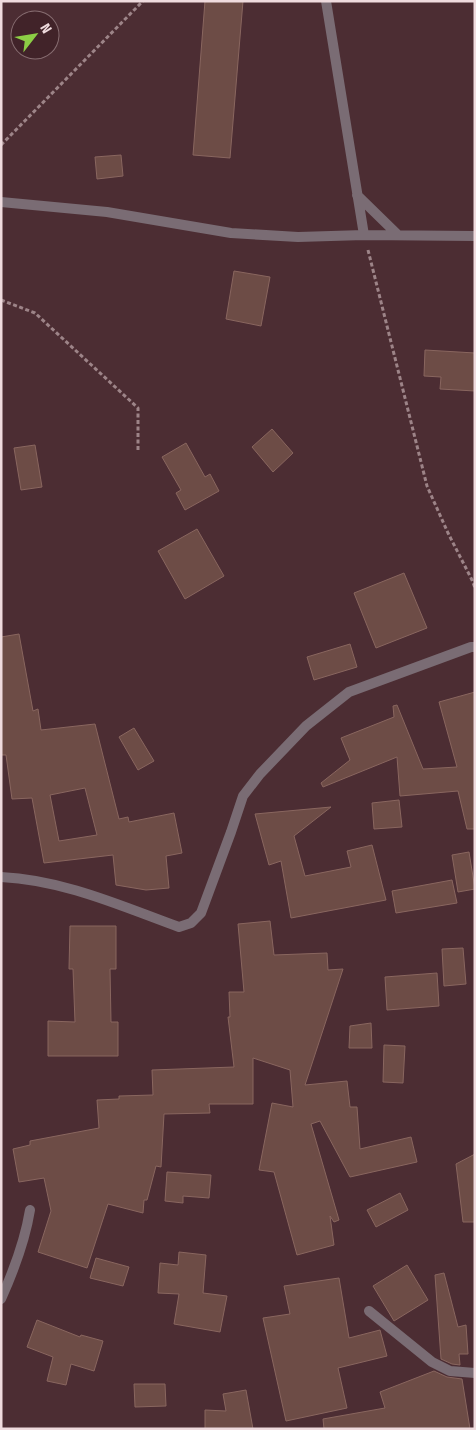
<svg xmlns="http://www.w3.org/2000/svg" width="476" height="1430" viewBox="0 0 476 1430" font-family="'Fira Sans Condensed',sans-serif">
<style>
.building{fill:#6d4c46;stroke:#89665f;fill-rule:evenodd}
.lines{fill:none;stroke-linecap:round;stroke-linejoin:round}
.path{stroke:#9d8488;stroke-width:3;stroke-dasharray:4 2.5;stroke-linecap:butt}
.street{stroke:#7a6c74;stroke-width:10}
</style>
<rect width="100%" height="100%" fill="#4c2d33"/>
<!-- building -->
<path class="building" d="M205,1H243L230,158L193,155Z
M121,155L123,176L97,179L95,157Z
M234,271L270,277L261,326L226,319Z
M425,350L475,353V391L440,389L441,377L424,376Z
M272,429L293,453L273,472L252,447Z
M186,443L205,477L210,474L219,491L185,510L176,493L181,490L162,457Z
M35,445L42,487L21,490L14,448Z
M197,529L224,576L185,599L158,551Z
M404,573L427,628L376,648L354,593Z
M19,634L33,711L38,709L41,730L95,724L119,819L128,817L129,822L174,813L182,853L166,856L169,888L146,890L116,885L113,855L44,863L32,798L12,799L6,755H1V637ZM85,788L97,835L59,841L50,795Z
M350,644L357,667L314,680L307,657Z
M475,692V829H467L458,791L400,796L397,757L323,787L321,783L350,760L341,738L394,717L393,706L397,705L423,769L457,767L439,702Z
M134,728L154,761L138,770L119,737Z
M399,800L402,827L374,829L372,803Z
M331,807L294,836L305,876L351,867L347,851L372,845L386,900L291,918L281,861L269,865L255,814Z
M469,852L475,889L458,892L452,855Z
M452,880L457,903L396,913L392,891Z
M270,921L274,955L327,953L328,970L343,969L305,1085L347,1081L350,1107H357L360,1149L411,1137L417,1162L350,1177L320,1121L311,1124L339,1220L334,1222L330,1216L334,1245L297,1255L274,1172L259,1170L272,1103L293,1107L290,1070L253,1058V1104H209L210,1113L164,1114L161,1167L156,1166L147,1200H144L143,1213L108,1204L87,1268L38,1252L51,1211L44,1178L19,1182L13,1149L30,1145V1141L99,1128L97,1100L119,1099V1096L153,1095L152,1070L234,1067L228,1017H230L229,992H244L238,924Z
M70,926H116V969H110L111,1022H118V1056H48V1021L75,1022L73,969H69Z
M463,948L466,984L444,986L442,949Z
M437,973L439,1006L387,1010L385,977Z
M371,1023L372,1048H349L350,1026Z
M384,1045L405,1046L403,1083L383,1082Z
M475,1154V1222H463L456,1164Z
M167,1172L211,1175L209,1198L183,1196V1203L165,1201Z
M400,1193L408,1210L376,1227L367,1210Z
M179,1252L206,1255L203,1293L227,1296L220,1332L174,1324L179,1294L158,1293L160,1263L178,1265Z
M96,1258L129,1267L123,1286L90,1278Z
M407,1265L428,1300L394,1321L373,1286Z
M444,1273L458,1327L466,1325L468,1354H459L460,1365L452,1364L441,1359L435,1275Z
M339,1278L349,1338L380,1330L387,1356L338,1368L347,1408L286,1421L263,1318L290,1314L284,1286Z
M37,1320L80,1337L81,1335L103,1341L94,1371L71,1364L66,1385L47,1381L53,1357L27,1347Z
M434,1371L447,1377L462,1379L470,1429H324L323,1419L385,1408L380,1392Z
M134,1384H165L166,1406L135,1407Z
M246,1390L253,1429H205V1410L226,1411L223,1394Z"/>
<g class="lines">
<!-- path -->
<path class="path" d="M1,145L143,1
M368,250L427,486L448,533L472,580L475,588
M1,300L35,313L138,408V451"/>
<!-- street -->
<path class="street" d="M326,1L364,235
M357,195L398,235
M1,202L107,212L231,233L298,237L364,235L475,236
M1,877C64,880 121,906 179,927L191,923L201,913L231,832L243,796L260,774L306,726L349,692L471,647H475
M1,1299C14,1270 25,1241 30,1210
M369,1311L432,1362L450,1371L475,1373"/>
</g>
<!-- border -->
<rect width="476" height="1430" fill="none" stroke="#efdbde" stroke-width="5"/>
<!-- north arrow -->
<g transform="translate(35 35) rotate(59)"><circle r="24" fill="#412329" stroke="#876d71"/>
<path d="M0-4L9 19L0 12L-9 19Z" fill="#8cce45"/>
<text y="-8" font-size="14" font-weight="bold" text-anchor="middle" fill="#efdbde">N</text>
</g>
</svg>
